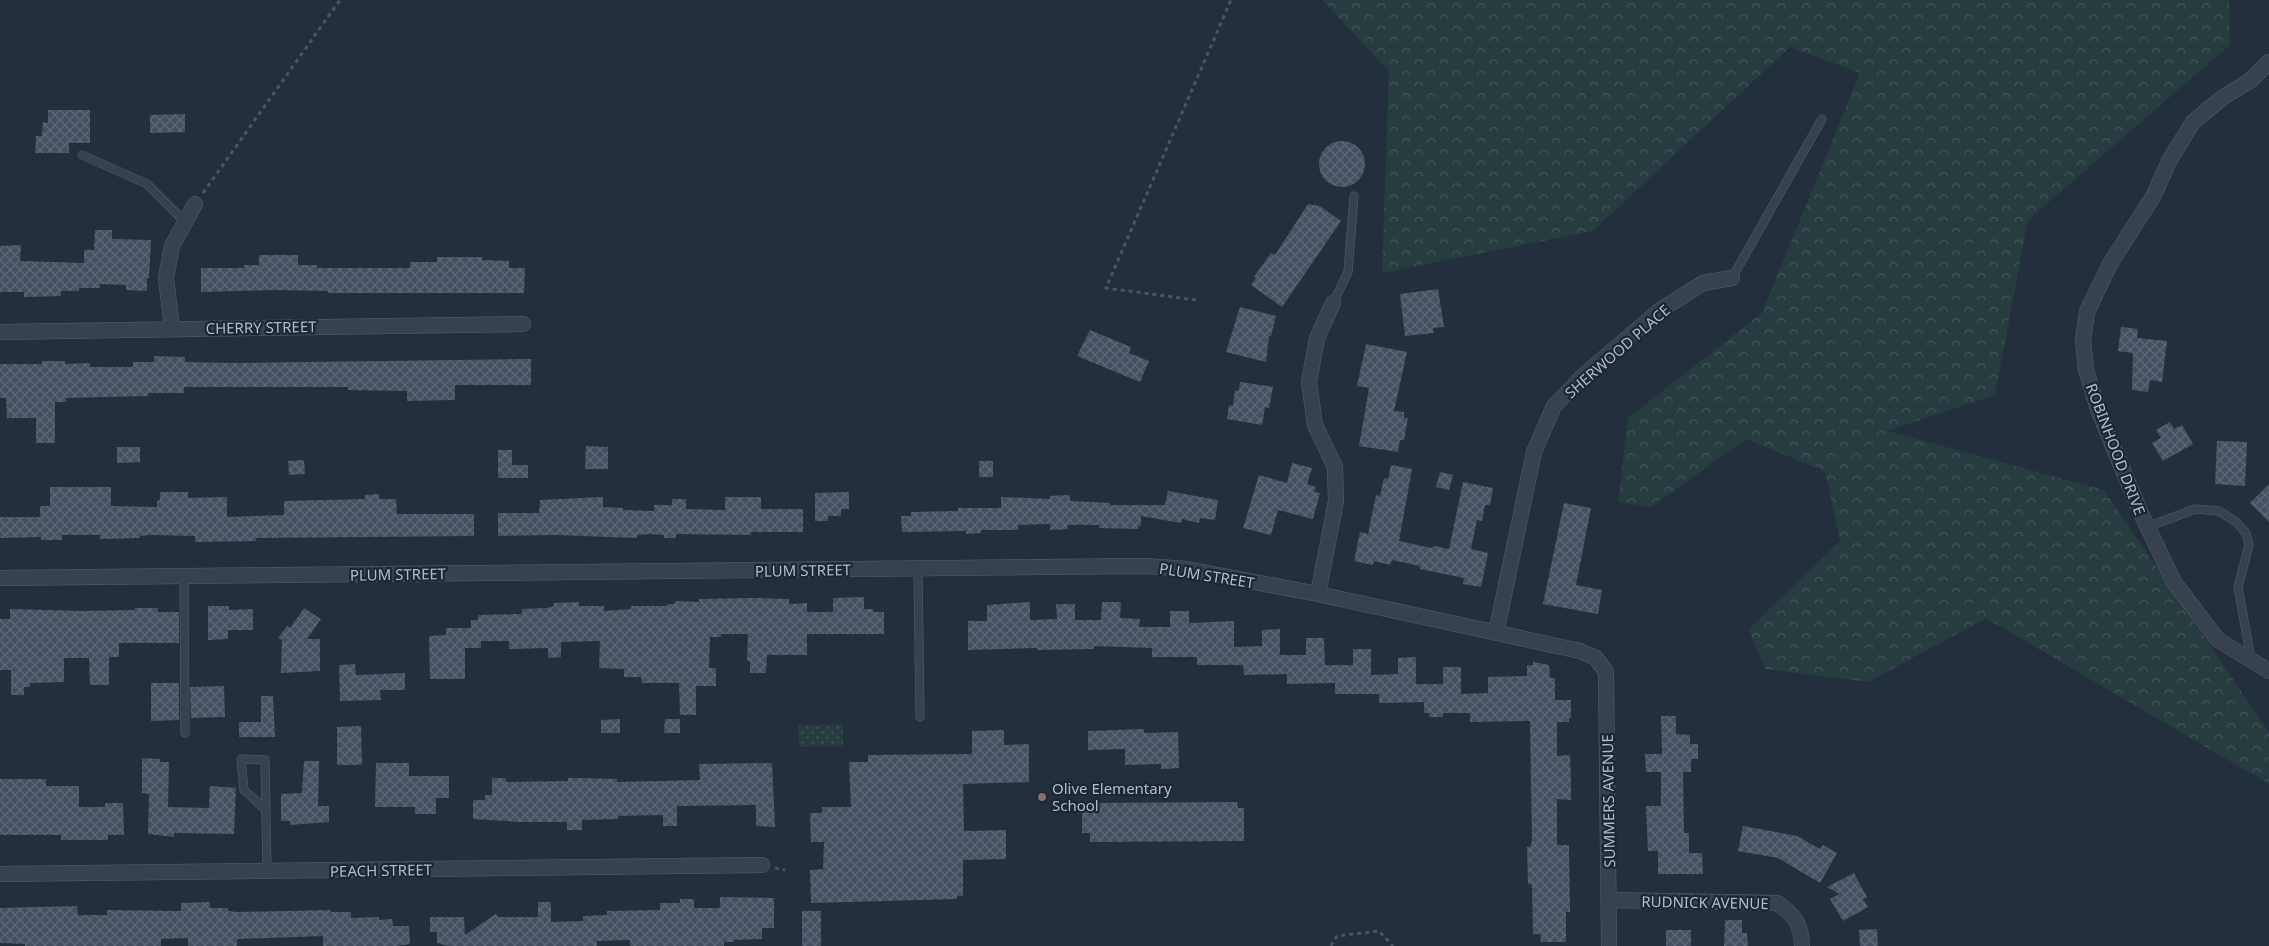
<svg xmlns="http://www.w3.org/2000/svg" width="2269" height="946" viewBox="0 0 2269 946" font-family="'Noto Sans',sans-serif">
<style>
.forest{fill:url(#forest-crowns)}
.park{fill:url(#park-dots)}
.building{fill:url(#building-cross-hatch)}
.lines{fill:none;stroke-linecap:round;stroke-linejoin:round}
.lane-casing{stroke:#565f6c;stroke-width:9}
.street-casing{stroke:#565f6c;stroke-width:16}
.path{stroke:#44595c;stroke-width:3;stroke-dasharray:4 4;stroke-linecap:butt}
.lane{stroke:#38414e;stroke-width:8}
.street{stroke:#38414e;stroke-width:15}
.education-dot{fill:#8d6e63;stroke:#1d2633;stroke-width:2}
.labels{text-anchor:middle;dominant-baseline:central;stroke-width:4.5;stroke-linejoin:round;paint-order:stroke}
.street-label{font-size:15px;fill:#b4bcc9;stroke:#1d2633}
.poi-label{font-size:15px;fill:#b4bcc9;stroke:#1d2633;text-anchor:start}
</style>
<defs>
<pattern id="forest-crowns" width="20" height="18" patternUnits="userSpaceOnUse" patternTransform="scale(1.25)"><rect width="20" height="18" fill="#263c3f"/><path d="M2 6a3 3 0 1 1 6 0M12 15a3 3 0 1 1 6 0" fill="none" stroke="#435659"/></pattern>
<pattern id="park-dots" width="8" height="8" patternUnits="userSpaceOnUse" patternTransform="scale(1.25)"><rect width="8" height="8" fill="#263c3f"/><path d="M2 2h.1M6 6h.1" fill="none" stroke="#435659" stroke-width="1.8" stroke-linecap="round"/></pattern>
<pattern id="building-cross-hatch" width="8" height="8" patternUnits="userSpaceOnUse" patternTransform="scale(1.25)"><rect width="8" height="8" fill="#455162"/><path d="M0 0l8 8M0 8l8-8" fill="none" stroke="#5d6877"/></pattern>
</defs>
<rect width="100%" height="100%" fill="#242f3e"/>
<!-- forest -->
<path class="forest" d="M1322,0H2229L2230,45L2028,220L1995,395L1887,431L2104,490L2269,732V784L1986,618L1868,682L1765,669L1749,629L1840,541L1825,471L1746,439L1651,507L1618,502L1628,418L1762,313L1860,73L1790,47L1593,231L1382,273L1389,71Z"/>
<!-- park -->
<path class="park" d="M843,724V746L799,747L798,725Z"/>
<!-- building -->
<path class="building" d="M48,110H90V143H69V153H35L36,136H42L43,122L48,123Z
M185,114V132L150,133V115Z
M1319 164a23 23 0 1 1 46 0a23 23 0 1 1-46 0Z
M1308,204L1320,206L1341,221L1282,307L1251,285L1256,278L1254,277L1271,253L1275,255Z
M95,230H112V239L151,240L149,278H147V291L126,290V285L100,284V288H79V291H61V296L24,297V292H0V246L21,245L20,261L84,263V250H94Z
M259,255H298V265H317V268H410V262H437V257H482V260L509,261V268H525L524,293H328V291L273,290L201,292V268H244V265H259Z
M1438,289L1444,327L1433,328L1434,333L1405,336L1400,294Z
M1240,307L1276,316L1271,336H1269L1266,362L1226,352Z
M2121,327L2138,329L2137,338L2167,341L2162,382L2150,380L2148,392L2132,390L2133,353L2118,351Z
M1090,330L1131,347L1129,353L1149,361L1140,382L1077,356Z
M1366,344L1407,352L1394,411L1404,412V418H1408L1404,440H1400L1398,452L1359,446L1369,388L1357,386Z
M154,356L185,357V362L233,363L531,359V385H455V400L407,401V391L348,390V387H184V393H148V396L66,398V402H55V443H36V418H7L6,398H0V364H42V361H65V364L90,363V367H133V362H154Z
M1240,382L1273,387L1269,408L1265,407L1262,425L1227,419L1229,405L1233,406L1235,390L1239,391Z
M2170,422L2174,429L2182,425L2193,444L2163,461L2152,443L2161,438L2156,430Z
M2217,441L2247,442L2245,486L2215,484Z
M586,446L608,447V469H585Z
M117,447H140V462L117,463Z
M498,450H512V465H528V478H498Z
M304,460L305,474L289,475L288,461Z
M979,461H993V477H979Z
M1292,463L1312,468L1307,484L1316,487L1314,492L1320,493L1313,519L1278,510L1271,535L1243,528L1259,475L1287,483Z
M1391,465L1412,469L1399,541L1431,548L1435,546L1449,549L1463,482L1493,488L1490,505H1485L1482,521L1477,520L1471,549L1488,553L1481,587L1463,584L1464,578L1420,569V566L1392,560L1390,565L1374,561L1373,565L1354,561L1360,532L1368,534L1376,495L1380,496L1384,478L1388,479Z
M1440,472L1453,475L1449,490L1436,487Z
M2269,484V522L2250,503Z
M50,487H111V506L157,507V501L160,500V492H188V498L227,497V517L284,515V501L365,499V495L379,494V499H396L397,514H474V536L256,538V541L195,542V536L149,535L140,536V538L100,539V535H62V540H41V537L0,538V517H40V506H50Z
M1168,491L1218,500L1215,520L1200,518L1199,523L1182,519L1181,523L1141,516V526H1138V529L1099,528V525H1067L1068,529L1050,530V524L1018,525V530H981V533L966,534V531L902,532L901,516H911V512L958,511V508H1001V497L1050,499L1049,496L1070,495V501L1110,503V505H1165Z
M849,492V509H841V516H828V521H815V493Z
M603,497V507L623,508V510L654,511V505H672V499H686V509L725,510V497H761V509H803V532H751V535L676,534V538H664V535L650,534L637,535V538L555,535L498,536V513H539L540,500Z
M1564,503L1591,508L1576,585L1602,590L1598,614L1543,604Z
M864,597V609H873V612H884V634H807V655H767L766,673H750V661H747L748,634H721V637H710L709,668H716V686H696V715H680L679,683H642L641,677H624V669L599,668L600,641L561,642V657L548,658V648L509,649V641H481V648H465V679H430L429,636L446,635V628H471V620H478V615L522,614V609L547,608L554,606V603L579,602V606H604V611L631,609V606H667V604H675V601L699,602V599L753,598L789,599V604L807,603V612H833V598Z
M1030,602V620L1057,619L1056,604H1075V620H1101L1102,602H1121L1120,618L1140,619L1139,627H1170V611H1189V623L1234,621V647L1262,646V630L1280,629V655H1306V638H1324L1325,665H1353V649H1371V675L1398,674V658L1416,657V684H1443V667H1461V694L1488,693V677L1527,676V665H1533V662L1549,665L1550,678H1555V700H1571V718H1569V722H1557V756L1570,755L1571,783V800L1557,799V845H1569L1570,912H1566V942H1541L1540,934H1533L1532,886L1531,884H1528L1527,847H1530L1532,841L1530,721L1470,722V713H1443V717H1429V713H1424V702L1379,703V694H1335V683L1287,684V674L1244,675L1243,665H1197V657H1152V648L1094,646V649L1037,650V648L968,650V621H987V605Z
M208,606H229V610L253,609V630H228V639L208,640Z
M135,608H158V612H179V643H119V657H109V685H90L89,658H64V682L30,683V687H24V695H11V670H0V619H10V609L83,611L135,610Z
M304,608L321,619L307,639H320V671L281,673L282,640L278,638L287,626L290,628Z
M355,664L356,675L405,673V690H380L381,700L340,701L339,665Z
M151,683H179V720L151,721Z
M224,686L225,717L191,718L190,687Z
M261,696H273L275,737H239V722H261Z
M1661,716H1676V734L1690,735V744H1698V759H1691V772H1683L1684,833H1689V853H1702L1703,874H1658V851H1648L1646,806H1661V772H1646L1645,754H1662Z
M620,719V733H601V720Z
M665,719H680V733H664Z
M361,726L362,765H337V727Z
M1144,729V733L1178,732L1179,768L1161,769V764L1125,765V749L1088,750V731Z
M1004,730V745L1029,744V782L963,784L964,831L1006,830V859L963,860V896H957V899L811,903L810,870L823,869L824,842H811L810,813H822V807H851L849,762H868V755L972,754V731Z
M142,758L160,759V762H169L168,807L209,808L210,786L236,788L234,834L174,833V837L148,834L149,794L142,793Z
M304,761H319L318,806H329V822L290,825V821H281V794L302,793Z
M376,763H409V776H449V798H436V814H415V807H375Z
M772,763L775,827L756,826V805L677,806V826H663V815L618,816V819L582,820V830H567V822H520L473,819V800H485V795H492V778H506V782L568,781V778H581L617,779V782L700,780L699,764Z
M0,779H46V786H79V807H105V803H123L124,835H108V840H61V835H0Z
M1237,802L1238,808H1244V841L1090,842V833H1082V803Z
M1743,826L1797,836L1820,849L1823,845L1837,853L1820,883L1778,858L1738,851Z
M1854,873L1867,897L1863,899L1868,907L1843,921L1830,899L1839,894L1827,887Z
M720,897L774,898V928H762V939L734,940V942H724V946H630V940L597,941V946H448L437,943V932H430V917H464L465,935L496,914L498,917H538V902H551V922L583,921V916L607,915V911L660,910V903H680V899H694V908H720Z
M210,902V908H228V911L237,912L331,910L330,912H351V918L379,917V920L392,919L393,926H409L410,944L397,946H323V936L237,939V946H188V938L161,939V946H25V944L0,943V908L77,906L78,915H107V910L181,911V903Z
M802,911H821V946H802Z
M1725,920H1742V933H1747L1748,946H1724Z
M1877,929L1878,946H1860L1859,930Z
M1666,930H1691V946H1666Z"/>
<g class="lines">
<defs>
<path id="lane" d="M82,155L147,184L185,222
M1732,278L1822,119
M1333,303L1348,272L1354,196
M2147,527L2195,509L2219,511L2236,522L2246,533L2249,545L2238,587L2251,659
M918,568L920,717
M184,576L185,733
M266,810L244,790L241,759L265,760L267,871"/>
<path id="street" d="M2269,62L2251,80L2222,98L2193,122L2169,161L2154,195L2110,264L2087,312L2083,340L2086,370L2099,412L2139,509L2174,582L2218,640L2269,671
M172,328L166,278L172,246L195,204
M0,332L523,324
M0,578L1146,566L1186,569L1318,594L1580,651L1596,658L1606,672L1609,946
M1318,594L1336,501L1335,467L1315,425L1309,382L1317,338L1333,303
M1496,633L1534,452L1554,406L1585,374L1659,311L1703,283L1732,278
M0,874L762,865
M1609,900L1777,903C1795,915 1801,924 1802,946"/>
</defs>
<!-- lane casing -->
<use href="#lane" class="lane-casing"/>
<!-- street casing -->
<use href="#street" class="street-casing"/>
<!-- path -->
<path class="path" d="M203,193L340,0
M1196,300L1106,288L1231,0
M775,868L785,870
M1331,946L1337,936L1379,931L1393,946"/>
<!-- lane -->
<use href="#lane" class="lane"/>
<!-- street -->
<use href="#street" class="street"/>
</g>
<!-- markers -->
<circle class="education-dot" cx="1042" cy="797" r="5"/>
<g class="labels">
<!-- street labels -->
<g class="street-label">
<text transform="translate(261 327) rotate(-1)">CHERRY STREET</text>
<text transform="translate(1617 351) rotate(-41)">SHERWOOD PLACE</text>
<text transform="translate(2116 449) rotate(69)">ROBINHOOD DRIVE</text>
<text transform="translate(803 570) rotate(-1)">PLUM STREET</text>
<text transform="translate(398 574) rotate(-1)">PLUM STREET</text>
<text transform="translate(1207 575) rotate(9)">PLUM STREET</text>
<text transform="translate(1608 801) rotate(-91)">SUMMERS AVENUE</text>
<text transform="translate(381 870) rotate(-1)">PEACH STREET</text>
<text transform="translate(1705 902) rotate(1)">RUDNICK AVENUE</text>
</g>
<!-- poi labels -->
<g class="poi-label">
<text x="1052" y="788">Olive Elementary<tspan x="1052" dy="17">School</tspan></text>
</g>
</g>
</svg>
